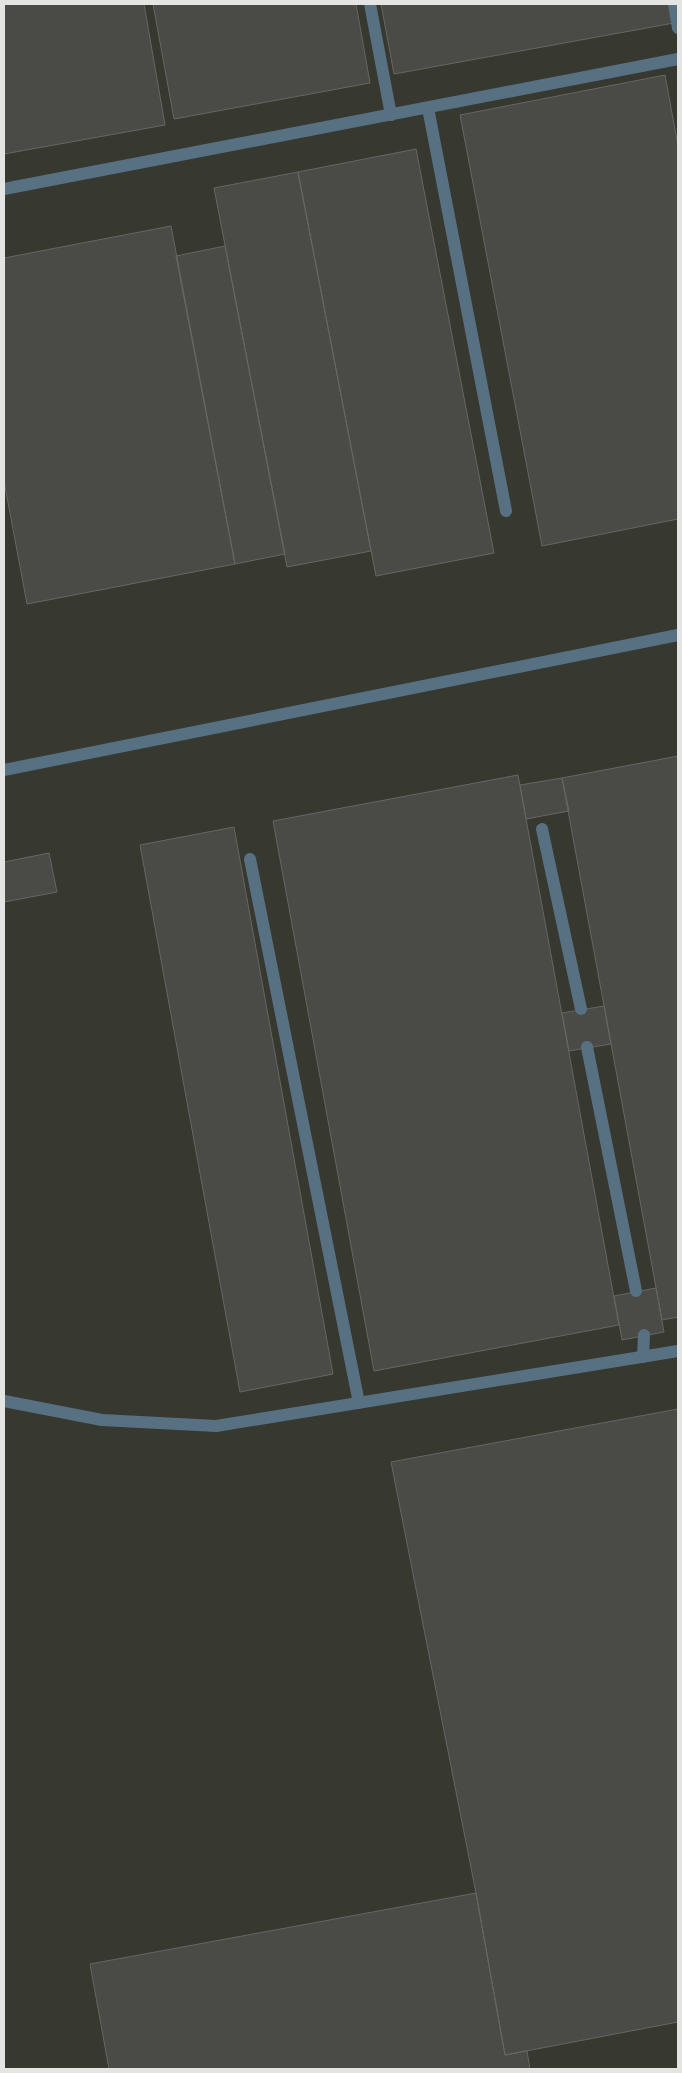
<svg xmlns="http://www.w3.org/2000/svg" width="682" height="2073" viewBox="0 0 682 2073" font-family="'DM Sans',sans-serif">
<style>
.built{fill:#37382f}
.building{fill:#4a4a47;stroke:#666763}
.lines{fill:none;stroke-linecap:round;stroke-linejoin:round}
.service{stroke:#577182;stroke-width:12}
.minor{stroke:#577182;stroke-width:12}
</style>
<rect width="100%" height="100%" fill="#30302d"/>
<!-- built -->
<path class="built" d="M4,4H678V2069H4Z"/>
<!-- building -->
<path class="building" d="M4,4H144L165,125L4,154Z
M153,4H356L370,83L174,119Z
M381,4H671L674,23L394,74Z
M665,75L678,146V519L542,546L460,115Z
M416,149L494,553L376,576L298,172Z
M298,172L371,551L287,567L214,188Z
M171,226L235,564L27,604L4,481V258Z
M225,246L285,554L235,564L176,256Z
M678,756V1317L662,1320L562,778Z
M518,775L619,1325L374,1371L273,821Z
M562,778L569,811L526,819L520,785Z
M234,827L333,1374L240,1392L140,845Z
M49,853L57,892L4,902V862Z
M604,1006L611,1044L569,1051L562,1013Z
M656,1288L664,1332L622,1340L614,1296Z
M678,1409V2022L505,2055L476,1893L391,1462Z
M476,1893L505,2055L527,2051L530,2069H109L90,1964Z"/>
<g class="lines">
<!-- service -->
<path class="service" d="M370,4L391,115
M674,4L678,28
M428,108L506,511
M4,189L678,59
M542,829L581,1009
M250,859L359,1403
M587,1047L636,1291
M643,1357L644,1335
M4,1401L102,1420L216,1426L678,1351"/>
<!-- minor -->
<path class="minor" d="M4,770L678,635"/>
</g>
<!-- border -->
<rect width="682" height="2073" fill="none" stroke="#e4e4e2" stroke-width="10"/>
</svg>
